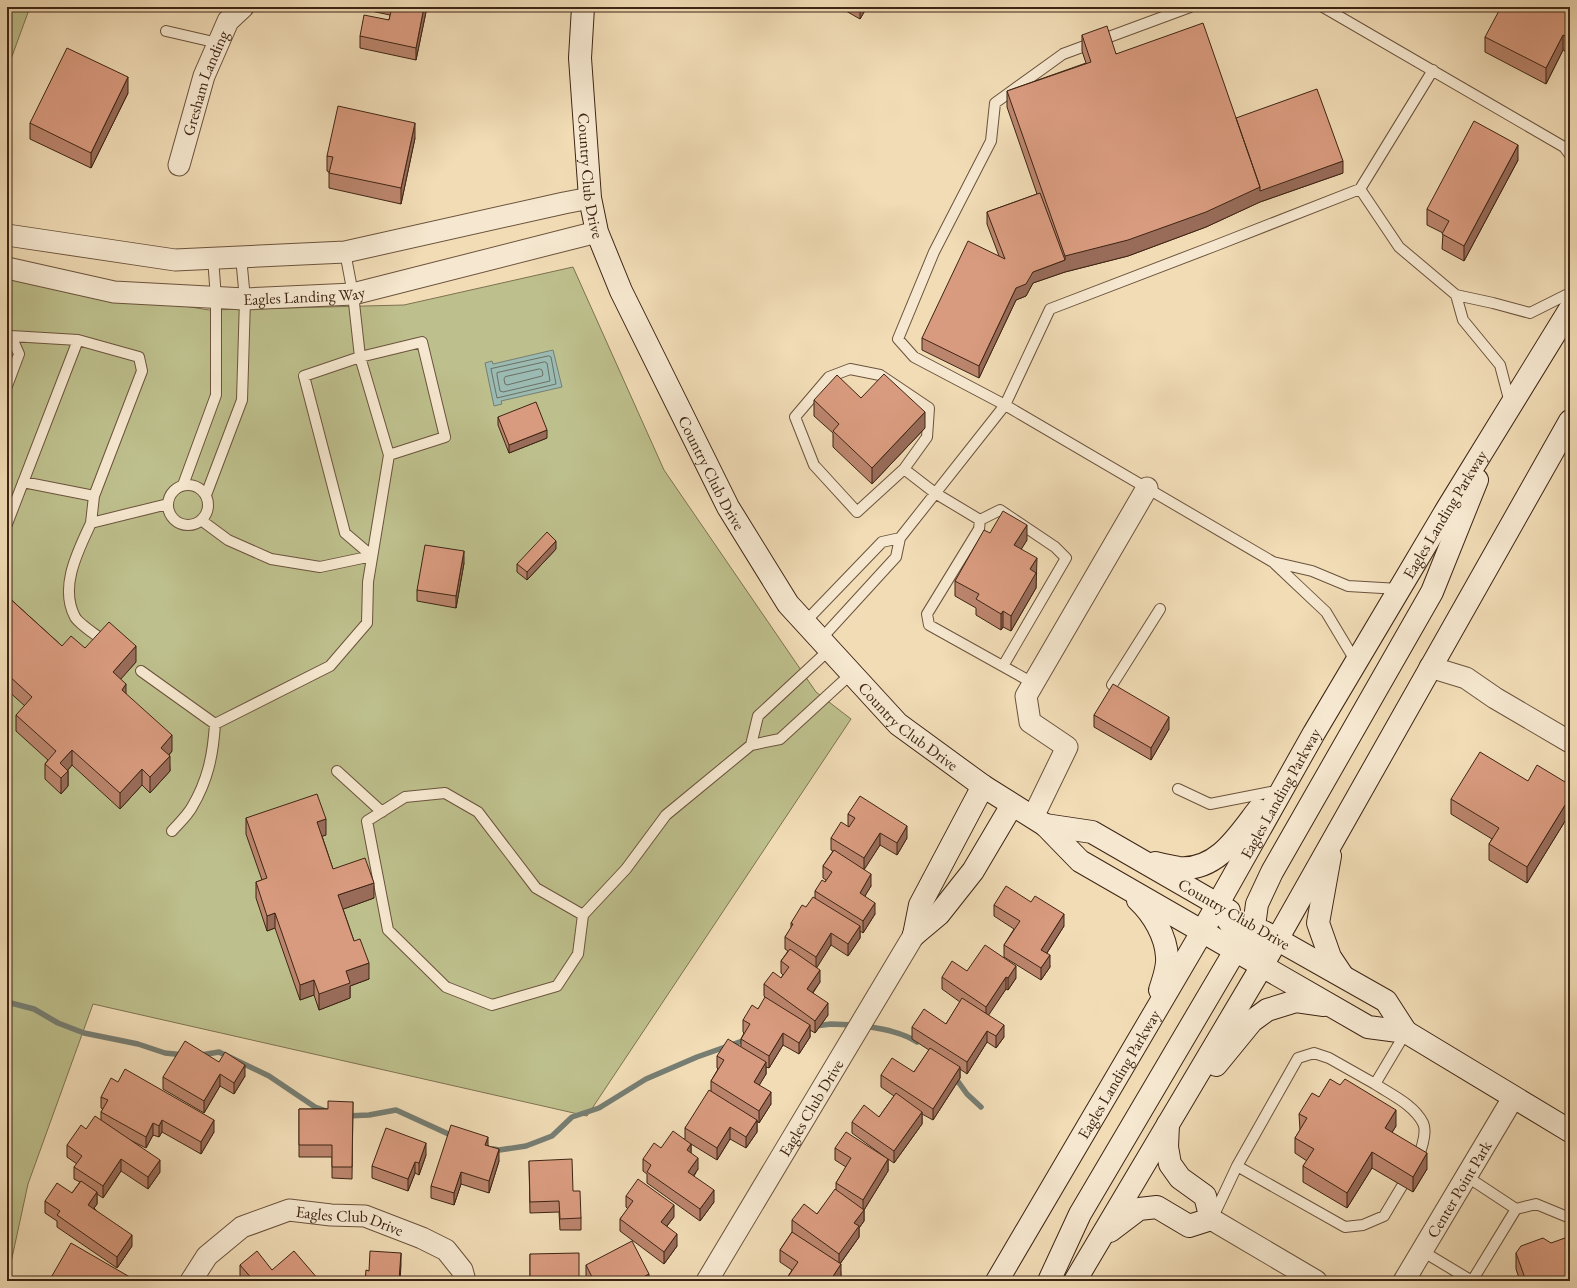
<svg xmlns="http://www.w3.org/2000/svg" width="1577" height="1288" viewBox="0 0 1577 1288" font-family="'EB Garamond',serif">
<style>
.green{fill:#bdbf8c;stroke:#7e7250}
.water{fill:#9bbab2;stroke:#767e73}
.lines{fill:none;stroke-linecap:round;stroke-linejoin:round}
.shore{stroke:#6c7063;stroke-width:1}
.stream{stroke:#767e73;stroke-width:5.5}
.lane-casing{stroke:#6b533c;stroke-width:12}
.street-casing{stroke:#6b533c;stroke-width:23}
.secondary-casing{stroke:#3e2514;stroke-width:24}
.lane{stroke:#f6e8d0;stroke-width:10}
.street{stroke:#f6e8d0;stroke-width:21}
.secondary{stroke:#f6e8d0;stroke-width:22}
.wall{fill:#bb856d;stroke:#3e2514}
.shaded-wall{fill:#986c59;stroke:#3e2514}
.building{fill:#d99b7f;stroke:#3e2514}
.labels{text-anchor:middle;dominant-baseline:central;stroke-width:3;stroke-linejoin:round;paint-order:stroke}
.street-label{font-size:16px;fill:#3e2514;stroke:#f6e8d0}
</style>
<rect width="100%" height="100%" fill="#f1dcb6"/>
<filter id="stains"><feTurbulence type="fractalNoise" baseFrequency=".005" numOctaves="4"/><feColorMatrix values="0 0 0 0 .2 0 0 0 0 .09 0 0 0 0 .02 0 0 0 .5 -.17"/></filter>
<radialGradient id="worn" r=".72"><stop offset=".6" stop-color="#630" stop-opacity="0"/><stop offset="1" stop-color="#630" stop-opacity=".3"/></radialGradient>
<!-- green -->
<path class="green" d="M7,7H30L7,70Z
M573,267L664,470L816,692L851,719L587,1116L93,1004L28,1184L7,1281V277L209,310L404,305Z"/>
<!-- water -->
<path class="water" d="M553,350L562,387L501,401L502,404L494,406L485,363L492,361L493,364Z"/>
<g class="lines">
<!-- shore -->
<path class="shore" d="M549,356L551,357L556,384L497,398L491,369Z
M545,362L547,363L550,381L503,392L500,391L497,375V373Z
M540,369L542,370L543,375L542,376L507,385L505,384L504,379L505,377Z"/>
<!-- stream -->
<path class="stream" d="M7,1002L34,1009L58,1023L84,1033L138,1044L165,1053L184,1055
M815,1026L831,1024L854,1025
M865,1026C882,1029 902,1032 917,1042
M201,1055L219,1052L269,1076L315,1107L326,1111
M954,1076L967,1094L981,1107
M346,1116L369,1115L396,1110L455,1137
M493,1149L499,1150L526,1146L552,1136L572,1117L599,1108L646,1079L697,1057L748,1039"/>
<defs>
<path id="lane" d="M1323,7L1564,147L1570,155
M166,31L218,43
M1360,189L1433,70
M1456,295L1463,320L1500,365L1510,403
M7,334L11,336L19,354L7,386
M11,336L78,340
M850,369L880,375L929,408L927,437L904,469L857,512L814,465L795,417L829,377Z
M904,469L935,493L980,520L979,529L927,614L929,625L1033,683
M23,482L94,496
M168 505a20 20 0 1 1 40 0a20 20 0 1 1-40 0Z
M183,485L216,395V298L213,258
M206,495L242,400L245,299L241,257
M201,520L228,540L271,559L320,567L372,556L345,533L304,376L360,357L389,455
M980,520L1000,510L1055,547L1066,558L1003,666
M7,524L78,340L139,357L142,371L94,496L91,523
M1273,562L1312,571L1348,586L1399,589
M805,622L882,542L900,538
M101,639C95,634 79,624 75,617C59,587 78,551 91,523L168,504
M821,639L896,557L900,538L1005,405L914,357L898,339L934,252L991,141L995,103L1063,54L1190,7
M1356,662L1326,612L1273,562L1005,405L1050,309L1217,245L1360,189L1399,247L1456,295L1493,303L1530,313L1570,293
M141,671L215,724L330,666L367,623L368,582L389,455L445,437L422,342L360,357L353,294L345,252
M1112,685L1160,609
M751,745L758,716L830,649
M337,771L382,812
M1178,789L1210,804L1271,792
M172,831C179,823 187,816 192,807C208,780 213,755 215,724
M583,915L536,888L478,812L445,793L405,797L367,821L388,930L446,987L492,1005L557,986L578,954L583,915L626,869L666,815L751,745L780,739L852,673
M1375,1084C1392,1095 1414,1105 1423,1123C1428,1133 1420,1153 1416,1163
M1402,1186L1384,1216L1363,1225L1345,1227L1237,1166L1298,1058L1314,1053L1329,1058L1375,1084L1406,1032
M1516,1209L1536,1204L1570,1218
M1213,1217L1237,1166
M1422,1251L1472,1281L1516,1209L1466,1176"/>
<g id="street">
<path id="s1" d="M179,165L204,76L228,21L243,7"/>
<path d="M7,235L175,260L345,252L564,203L590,198"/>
<path id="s2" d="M7,268L114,292L245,299L353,294L597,232"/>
<path d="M1430,667L1466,678L1495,698L1570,742"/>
<path d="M1033,817L1067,747L1030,722L1026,696L1147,488"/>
<path d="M1211,1219L1316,1281"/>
<path id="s3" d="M191,1281L207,1256L242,1227L289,1210L331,1215L365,1216L422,1238L446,1250L462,1270L465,1281"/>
<path id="s4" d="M707,1281L914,935"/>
<path id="s5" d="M1404,1281L1513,1098"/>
</g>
<g id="secondary">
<path id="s6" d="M583,7L580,58L590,198L597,232L621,291L728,507L788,604L898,724L983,786L1045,825L1080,861L1368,1027L1406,1032L1570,1131"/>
<path d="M1045,825L1092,832L1229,911"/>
<path d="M1330,856L1318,923L1330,957L1342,975"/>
<path d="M1155,863C1163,865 1171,867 1179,868C1217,871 1238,836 1258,810"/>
<path d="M1138,900C1153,914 1166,936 1167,957C1168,967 1163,981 1160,990"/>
<path d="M1264,932L1386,1001L1406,1032"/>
<path d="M914,935L920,905L983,786"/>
<path d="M914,935L939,914L973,871L1012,805"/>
<path d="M1262,966L1254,926L1257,904L1272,872L1432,592L1477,480"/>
<path d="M1216,1065L1252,1021L1267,1010L1296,1001L1324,1005"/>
<path d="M1110,1231L1139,1209L1157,1207L1189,1226L1211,1219L1205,1196L1180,1178L1170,1164L1167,1147L1168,1124"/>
<path id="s7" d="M997,1281L1202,932L1314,733L1447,509L1570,309"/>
<path d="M1049,1281L1080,1214L1235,951L1238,934L1217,905"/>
<path d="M1075,1281L1262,966L1570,421"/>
</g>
</defs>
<!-- lane casing -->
<use href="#lane" class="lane-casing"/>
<!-- street casing -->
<use href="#street" class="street-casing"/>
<!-- secondary casing -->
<use href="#secondary" class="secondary-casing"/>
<!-- lane -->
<use href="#lane" class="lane"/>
<!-- street -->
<use href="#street" class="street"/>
<!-- secondary -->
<use href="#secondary" class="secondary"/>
</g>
<!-- wall -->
<path class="wall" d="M366,7H427L416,60L360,48V36L389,20L390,15L366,10Z
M839,7H867L860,19Z
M1570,7V54L1563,50L1546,84L1485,52V37Z
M1082,35L1236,118L1343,173L1260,202L1206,227L1128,256L1065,272L1033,283L1026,296L1016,300L979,378L922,350V338L999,256L987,224V212L1037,194L1007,107V91L1086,63L1082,51Z
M128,93L91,168L30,139V123Z
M415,138L401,204L329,188V172L327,171V156Z
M1518,160L1464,261L1442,249L1443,233L1427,225V209Z
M814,400L925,428L872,484L833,447V433L814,416Z
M498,417L547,438L509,453L498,425Z
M990,533L1027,540L1021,549L1037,574L1036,575V588L1011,631L1003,627L1001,630L976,615V608L955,596V581Z
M556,549L527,580L517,572V564Z
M464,563L456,608L417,601V590Z
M7,596L62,646L85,648L136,662L120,679L126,694L172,751L169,755L170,771L150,793L142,785L120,809L72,765L68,770V786L61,794L45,779V764L48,760L16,731V715L25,706L7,690Z
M1094,715L1169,729L1151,760L1094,727Z
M1528,781L1570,785V813L1527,883L1489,860V844L1492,839L1451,814V799Z
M848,814L907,838L897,855L880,845L864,869L871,886L865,896L875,914L863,933L860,931V938L848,956L831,945L816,968L820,982L813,993L828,1015L815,1033L810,1030V1037L799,1054L783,1045L769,1068L766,1067V1074L759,1085L771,1104L759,1123L757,1121V1132L746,1148L730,1139L717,1160L691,1144V1153L698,1169L694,1176L714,1202L700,1221L647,1183V1174L643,1171V1159L661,1148L685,1139V1128L711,1092V1081L718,1069L717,1068V1056L741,1046V1039L744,1033L743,1032V1020L758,1009L766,998L764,996V984L781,978L783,975L781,973V961L788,951L785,949V937L791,928V923L815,898V891L825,882L826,880L823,878V866L833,851L831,850V838L849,827L848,826Z
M246,818L326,835L322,836L333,869L374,898L343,909L354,941L369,979L350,986V998L319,1010L314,995L300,1000L275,928L267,931L256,898V882L262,880L246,834Z
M994,905L1064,926L1047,953L1050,967L1041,980L1004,957V945L1014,929L994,916Z
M967,971L1016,978L1008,990L1006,989L988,1015L1004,1037L996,1048L987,1042L967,1074L960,1069V1078L933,1120L922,1114V1124L894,1163L888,1159V1171L864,1210V1221L859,1228V1237L840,1264L841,1276L838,1281H785L792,1270L780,1262V1250L792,1232V1220L817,1214L836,1190V1183L846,1167L835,1160V1148L885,1157L852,1133V1122L879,1117L894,1096L881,1087V1075L914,1072L929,1050L912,1039V1027L946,1024L960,1002L942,989V977Z
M219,1062L245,1076L234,1094L220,1086L204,1113L163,1089V1077Z
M101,1097L214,1132L201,1154L162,1132L159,1137L153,1135L146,1148L130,1140L160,1172L148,1189L121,1171L103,1198L97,1194V1204L94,1208L132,1246L117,1268L57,1227V1221L45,1213V1201L72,1193L80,1182L74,1179V1167L77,1164L67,1157V1145L86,1129L101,1120V1112L103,1109L101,1108Z
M1319,1097L1396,1126L1392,1132L1427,1169L1413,1192L1372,1168L1347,1208L1303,1182V1166L1307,1161L1295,1153V1138L1300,1130L1299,1114Z
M353,1102L352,1179L332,1178V1157H299V1109H328Z
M488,1145L499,1161L489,1193L461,1184L454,1205L431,1198V1186Z
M426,1155L419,1175L415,1173L408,1191L372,1178V1166Z
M529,1161L573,1191L581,1218V1230H560L559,1212L530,1213Z
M626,1196L674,1217L667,1226L677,1246L664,1264L620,1231V1219L628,1209L626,1207Z
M1551,1243L1570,1281H1520L1516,1269V1253Z
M530,1254L579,1281H530Z
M240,1265L272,1270L318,1281H244L240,1277Z
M586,1265L649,1281H588L586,1276Z"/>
<!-- shaded-wall -->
<path class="shaded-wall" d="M424,7H427L416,60V48Z
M860,7H867L860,19Z
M1563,35V50L1546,84V68Z
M128,77V93L91,168V153Z
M415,123V138L401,204V188Z
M1518,145V160L1464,261V246Z
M1343,161V173L1260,202L1206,227L1128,256L1065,272L1033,283L1026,296L1016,300L979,378V366L1016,288L1033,272L1065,260V256L1260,187Z
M925,412V428L872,484V468Z
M547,430V438L509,453V445Z
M1027,525V540L1014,561V545Z
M556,541V549L527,580V572Z
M464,551V563L456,608V596Z
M1037,558L1036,588L1011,631V616L1030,569Z
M1003,611V627L1001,630V614Z
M136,646V662L113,688V672Z
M126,684V700L122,690Z
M1169,717V729L1151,760V748Z
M172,735V751L161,764V748Z
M72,750V765L61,778L60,763Z
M170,756V771L150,793V777Z
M142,769V785L120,809V793Z
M68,771V786L61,794V778Z
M1570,797V813L1527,883V867Z
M326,819V835L317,838V822Z
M907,826V838L897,855V843Z
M880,833V845L864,870V858Z
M871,874V886L860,904V893Z
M374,883V898L338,911V895Z
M875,903V914L863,933V921Z
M275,913V928L267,931V916Z
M1064,914V926L1041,962V950Z
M860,926V938L848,956V944Z
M831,933V945L816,969V957Z
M1050,955V967L1041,980V968Z
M369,963V979L350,986V998L319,1010V994L346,971Z
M1016,966V978L1008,990V978Z
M820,970V982L807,1000V989Z
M1006,977V989L986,1019V1007Z
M314,980V995L300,1000V985Z
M828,1003V1015L815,1033V1021Z
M810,1025V1037L799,1054V1043Z
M1004,1025V1037L996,1048V1036Z
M987,1031V1042L967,1074V1062Z
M783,1033V1045L769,1068V1056Z
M766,1062V1074L754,1094V1082Z
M245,1065V1076L234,1094V1083Z
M960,1067V1078L933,1120V1109Z
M220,1074V1086L204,1113V1101Z
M771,1092V1104L759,1123V1111Z
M1396,1110V1126L1385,1144V1128Z
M922,1112V1124L894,1163V1151Z
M162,1120V1132L159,1137V1126Z
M214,1120V1132L201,1154V1142Z
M757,1120V1132L746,1148V1137Z
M153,1123V1135L146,1148V1137Z
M730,1127V1139L717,1160V1148Z
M488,1137V1149L485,1145Z
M426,1143V1155L419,1175V1163Z
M691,1144V1156L687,1150Z
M499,1149V1161L489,1193V1181Z
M1372,1152V1168L1347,1208V1193Z
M1427,1153V1169L1413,1192V1177Z
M698,1158V1169L688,1183V1172Z
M121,1159V1171L103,1198V1186Z
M888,1159V1171L864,1210V1221L859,1228V1237L839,1265V1254L854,1223L863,1211V1200Z
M160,1160V1172L148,1189V1177Z
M415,1162V1173L408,1191V1179Z
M461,1172V1184L454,1205V1193Z
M714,1190V1202L700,1221V1209Z
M97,1192V1204L88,1216V1205Z
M674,1205V1217L661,1233V1222Z
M677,1234V1246L664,1264V1252Z
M132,1235V1246L117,1268V1257Z
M401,1253V1265L400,1281H399Z
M841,1264V1276L838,1281H830Z
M649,1274V1281H636Z"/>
<!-- building -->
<path class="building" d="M392,7H424L416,48L360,36L364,15L389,20Z
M1501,7H1570V38L1563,35L1546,68L1485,37Z
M1203,23L1260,187L1206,212L1128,240L1065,256L1007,91L1091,62L1082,35L1107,26L1116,54Z
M67,48L128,77L91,153L30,123Z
M1317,89L1343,161L1260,191V187L1236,118Z
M338,106L415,123L401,188L329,173L333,157L327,156Z
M1474,121L1518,145L1464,246L1442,234L1449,221L1427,209Z
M1040,193L1065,260L1033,272L1026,284L1016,288L979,366L922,338L968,241L1005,259L987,212Z
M884,374L925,412L872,468L833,431L839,424L814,400L837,375L861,398Z
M536,402L547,430L509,445L498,417Z
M1003,511L1027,525L1014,545L1037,558L1030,569L1036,573L1011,616L1003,611L1001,614L976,599L979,594L955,581L984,530L990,533Z
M547,532L556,541L527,572L517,564Z
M425,545L464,551L456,596L417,590Z
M7,596L62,646L71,636L85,648L109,622L136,646L113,672L126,684L122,690L172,735L161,748L170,756L150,777L142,769L120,793L72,750L60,763L68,771L61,778L45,764L56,751L16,715L32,697L7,674Z
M1113,684L1169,717L1151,748L1094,715Z
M1480,752L1528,781L1537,765L1570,785V797L1527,867L1489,844L1499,828L1451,799Z
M317,794L326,819L317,822L333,869L365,858L374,883L338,895L354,941L360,939L369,963L346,971L350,983L319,994L314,980L300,985L275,913L267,916L256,882L267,878L246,818Z
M860,796L907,826L897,843L880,833L864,858L831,838L841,822L849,827L855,818L848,814Z
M834,850L871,874L860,893L875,903L863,921L815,891L822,880L825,882L832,872L823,866Z
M1006,886L1031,902L1035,896L1064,914L1041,950L1050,955L1041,968L1004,945L1020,921L994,905Z
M813,897L860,926L848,944L831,933L816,957L785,937L793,924L791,923L802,905L806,907Z
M985,945L1016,966L1008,978L1006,977L986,1007L942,977L952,961L967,971Z
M790,949L820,970L807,989L828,1003L815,1021L764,984L773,972L781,978L789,967L781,961Z
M765,997L810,1025L799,1043L783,1033L769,1056L741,1039L750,1024L743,1020L752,1005L758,1009Z
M962,998L1004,1025L996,1036L987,1031L967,1062L912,1027L924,1009L946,1024Z
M728,1039L766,1062L754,1082L771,1092L759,1111L711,1081L724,1060L717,1056Z
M185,1041L219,1062L225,1052L245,1065L234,1083L220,1074L204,1101L163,1077Z
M930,1048L960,1067L933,1109L881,1075L892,1058L914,1072Z
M125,1069L214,1120L201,1142L162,1120L159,1126L153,1123L146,1137L101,1112L108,1100L101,1097L111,1078L118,1082Z
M1330,1079L1340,1085L1345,1079L1396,1110L1385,1128L1427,1153L1413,1177L1372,1152L1347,1193L1303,1166L1314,1149L1295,1138L1307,1118L1299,1114L1312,1093L1319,1097Z
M709,1090L757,1120L746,1137L730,1127L717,1148L685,1128Z
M896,1093L922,1112L894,1151L852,1122L864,1105L879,1117Z
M328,1101L353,1102L352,1167H332V1145H299V1109H328Z
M95,1116L160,1160L148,1177L121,1159L103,1186L74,1167L82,1156L67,1145L81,1125L86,1129Z
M451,1125L488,1137L485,1145L499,1149L489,1181L461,1172L454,1193L431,1186Z
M386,1128L426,1143L419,1163L415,1162L408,1179L372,1166Z
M673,1131L691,1144L687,1150L698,1158L688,1172L714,1190L700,1209L647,1172L651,1165L643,1159L654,1143L661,1148Z
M846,1132L888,1159L863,1200L836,1183L851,1158L835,1148Z
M572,1159L573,1191H580L581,1218L560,1219L559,1201L530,1202L529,1161Z
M638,1179L674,1205L661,1222L677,1234L664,1252L620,1219L633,1201L626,1196Z
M81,1181L97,1192L88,1205L132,1235L117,1257L57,1215L60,1211L45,1201L57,1183L72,1193Z
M835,1189L864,1210L854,1223L859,1226L839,1254L792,1220L804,1204L817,1214Z
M792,1232L841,1264L830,1281H827L826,1280L825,1281H785L798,1262L780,1250Z
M1543,1238L1551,1243L1565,1238L1570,1252V1281H1526L1516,1253L1521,1246Z
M632,1241L649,1274L636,1281H594L586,1265Z
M71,1243L135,1280V1281H49Z
M257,1251L272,1270L294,1251L318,1279L316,1281H254L240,1265Z
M370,1251L401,1253L399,1280L408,1281H365L366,1270L369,1271Z
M579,1253V1281H543V1278H530V1254Z"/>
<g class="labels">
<!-- street labels -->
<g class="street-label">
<text stroke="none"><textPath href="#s1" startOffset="86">Gresham Landing</textPath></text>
<text stroke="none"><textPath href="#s6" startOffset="169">Country Club Drive</textPath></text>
<text stroke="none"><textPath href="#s2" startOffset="300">Eagles Landing Way</textPath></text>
<text stroke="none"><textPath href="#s6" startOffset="493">Country Club Drive</textPath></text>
<text stroke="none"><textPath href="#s7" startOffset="888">Eagles Landing Parkway</textPath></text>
<text stroke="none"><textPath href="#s6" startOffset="817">Country Club Drive</textPath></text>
<text stroke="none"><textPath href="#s7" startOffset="564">Eagles Landing Parkway</textPath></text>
<text transform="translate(1234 914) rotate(30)">Country Club Drive</text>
<text stroke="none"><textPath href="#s7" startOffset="240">Eagles Landing Parkway</textPath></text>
<text stroke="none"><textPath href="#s4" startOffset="202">Eagles Club Drive</textPath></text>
<text stroke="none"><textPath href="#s5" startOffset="107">Center Point Park</textPath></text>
<text stroke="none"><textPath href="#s3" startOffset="187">Eagles Club Drive</textPath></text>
</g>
</g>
<!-- margin -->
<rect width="1577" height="1288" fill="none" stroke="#f1dcb6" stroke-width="24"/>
<rect x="8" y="8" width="1561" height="1272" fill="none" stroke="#3e2514" stroke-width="2"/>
<rect x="12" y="12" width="1553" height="1264" fill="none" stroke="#3e2514"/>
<rect width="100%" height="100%" filter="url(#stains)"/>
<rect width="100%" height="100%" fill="url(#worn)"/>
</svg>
